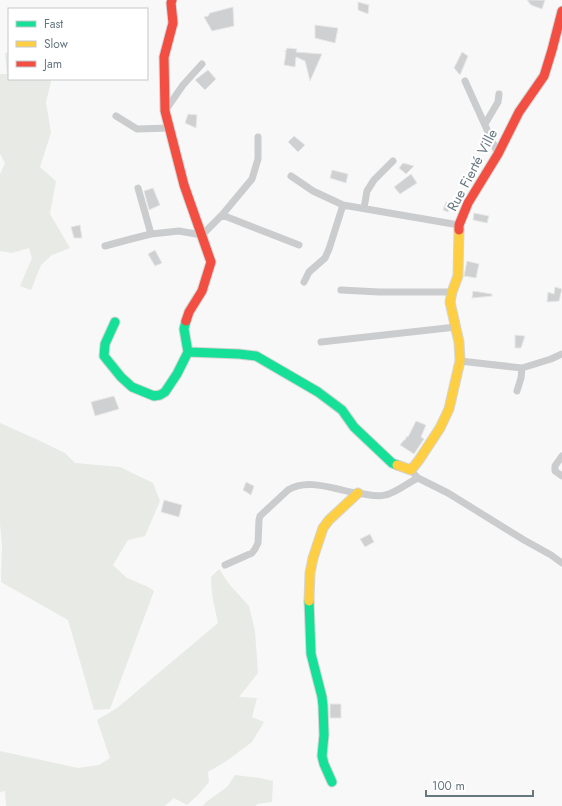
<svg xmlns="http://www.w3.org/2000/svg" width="562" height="806" viewBox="0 0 562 806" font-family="Jost,sans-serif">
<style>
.green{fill:#e8eae5}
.building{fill:#cfd0d1;stroke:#e8e8e8}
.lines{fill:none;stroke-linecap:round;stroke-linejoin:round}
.fast-casing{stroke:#d4d5d6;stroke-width:11}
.slow-casing{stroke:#d4d5d6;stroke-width:11}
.jam-casing{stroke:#d4d5d6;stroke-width:11}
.street{stroke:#cbcccd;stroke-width:7}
.fast{stroke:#16e098;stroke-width:9}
.slow{stroke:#ffcf43;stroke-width:9}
.jam{stroke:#f24e42;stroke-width:9}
.labels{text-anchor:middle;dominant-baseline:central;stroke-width:4;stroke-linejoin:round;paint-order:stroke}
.street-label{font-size:14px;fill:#667780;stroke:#fff}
</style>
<rect width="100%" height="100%" fill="#f8f8f8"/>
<!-- green -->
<path class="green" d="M9,52V79H50L51,82L46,102L51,133L40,167L56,181L50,214L70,248L52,255L41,265L31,290L20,286L32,258L29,248L12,253L0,251V174L5,163L0,154V74H7L5,53Z
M0,423L36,439L65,453L75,463L120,467L153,483L160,501L145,536L128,540L113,565L127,578L148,587L154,591L110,709L94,710L68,620L1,582L2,545L0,523Z
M219,569L229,584L249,606L255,631L258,673L239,697L257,698L252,717L264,722L252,742L225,762L208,772L209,782L198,795L187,805L174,798L165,806H6L5,791L0,792V751L78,768L99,765L110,758L97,720L117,708L218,623L212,595L211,577Z
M235,775L260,778L273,781L272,802L257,804L256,806H203L206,802L227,787Z"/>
<!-- building -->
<path class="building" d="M527,0H545L542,9L531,5Z
M358,2L369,5L368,14L358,10Z
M233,7L234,26L212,31L204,17L208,16L210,13Z
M315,25L338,28L335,43L315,38Z
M287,48L297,49L296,52L322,54L310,81L305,61L296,57L295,67L284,65L286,52L284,51H286Z
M462,52L468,56L460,75L454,68Z
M208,70L216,79L205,90L195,80Z
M188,114L197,115L196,128L185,123Z
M294,136L305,145L298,152L288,142Z
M403,163L414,166L406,174L399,168Z
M332,170L348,174L346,183L330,178Z
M411,174L417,183L400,194L394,187Z
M153,188L160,205L149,210L144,191Z
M446,202L457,206L455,211L449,209L448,212L443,210Z
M474,213L489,216L487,223L473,220Z
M80,225L82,238H74L71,227Z
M155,250L162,263L155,266L148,254Z
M467,261L479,264L476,278L464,276Z
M555,287L562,289L559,301L547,302L548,292L554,294Z
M473,291L492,294V296L472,298Z
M515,335L525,336L521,348H515Z
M114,396L119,409L95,416L91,402Z
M416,421L426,425L421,437L424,439L414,454L400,445L404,440H405L407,436L408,437Z
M246,482L254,486L251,495L243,490Z
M164,500L182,505L179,517L161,512Z
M370,534L374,542L365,547L360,539Z
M330,704H341V718H330Z"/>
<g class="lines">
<defs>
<path id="fast" d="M115,322L105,344L104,356L121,377L132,387L154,396L160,395L165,392L177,374L188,352L184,329L186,321
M188,352L239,354L256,356L318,392L342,410L354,427L392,463L397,465
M309,601L311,654L322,697L323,706L324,735L322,756L324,764L332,782"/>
<path id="slow" d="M397,465L411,470L419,460L440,428L449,409L460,361L459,342L450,302L452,292L458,276L459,230
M309,601L310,573L313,558L323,528L329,520L358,493"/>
<path id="jam" d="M172,0L171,3L173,23L164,57L165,111L184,185L211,262L202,291L189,312L186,321
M459,230V225L468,203L498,154L519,112L544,76L552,50L562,11"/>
</defs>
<!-- fast casing -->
<use href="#fast" class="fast-casing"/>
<!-- slow casing -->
<use href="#slow" class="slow-casing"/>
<!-- jam casing -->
<use href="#jam" class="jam-casing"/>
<!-- street -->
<path class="street" d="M465,81L498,154
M165,111L183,85L202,64
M116,116L137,129L170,128
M485,124L498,102L499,94
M291,176L313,191L343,205L459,225
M138,188L151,234L179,231L202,235L222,215L252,179L258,159V137
M364,208L367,191L374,180L393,161
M222,215L299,245
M105,246L131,239L151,234
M304,282L309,272L325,258L329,249L343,205
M341,290L379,292H452
M321,342L456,327
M460,361L522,368L551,359L562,354
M517,391L521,378L522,368
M562,456L555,466V471L562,476
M415,475L418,478L448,493L524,540L551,555L562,563
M225,565L252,553L255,549L258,543L259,520L260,516L288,490C304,480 325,486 342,490C349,492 356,493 364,494C370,495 378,497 385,495C394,494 409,482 418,478"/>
<!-- fast -->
<use href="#fast" class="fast"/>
<!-- slow -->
<use href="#slow" class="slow"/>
<!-- jam -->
<use href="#jam" class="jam"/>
</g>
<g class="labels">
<!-- street labels -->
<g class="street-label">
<text transform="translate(472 170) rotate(-62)">Rue Fierté Ville</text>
</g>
</g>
<!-- legend -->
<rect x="8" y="8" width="140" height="72" fill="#ffffff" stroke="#c2c9cc"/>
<rect x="16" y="21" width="20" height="6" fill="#16e098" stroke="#c2c9cc"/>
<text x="44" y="28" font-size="12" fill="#667780">Fast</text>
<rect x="16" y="41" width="20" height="6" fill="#ffcf43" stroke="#c2c9cc"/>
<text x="44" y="48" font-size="12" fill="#667780">Slow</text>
<rect x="16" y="61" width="20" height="6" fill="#f24e42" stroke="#c2c9cc"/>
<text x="44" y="68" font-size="12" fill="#667780">Jam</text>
<!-- scale -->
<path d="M426 790v6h107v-6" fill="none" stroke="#667780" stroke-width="2"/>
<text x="432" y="790" font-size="12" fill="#667780" stroke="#ffffff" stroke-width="3" paint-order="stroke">100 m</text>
</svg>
